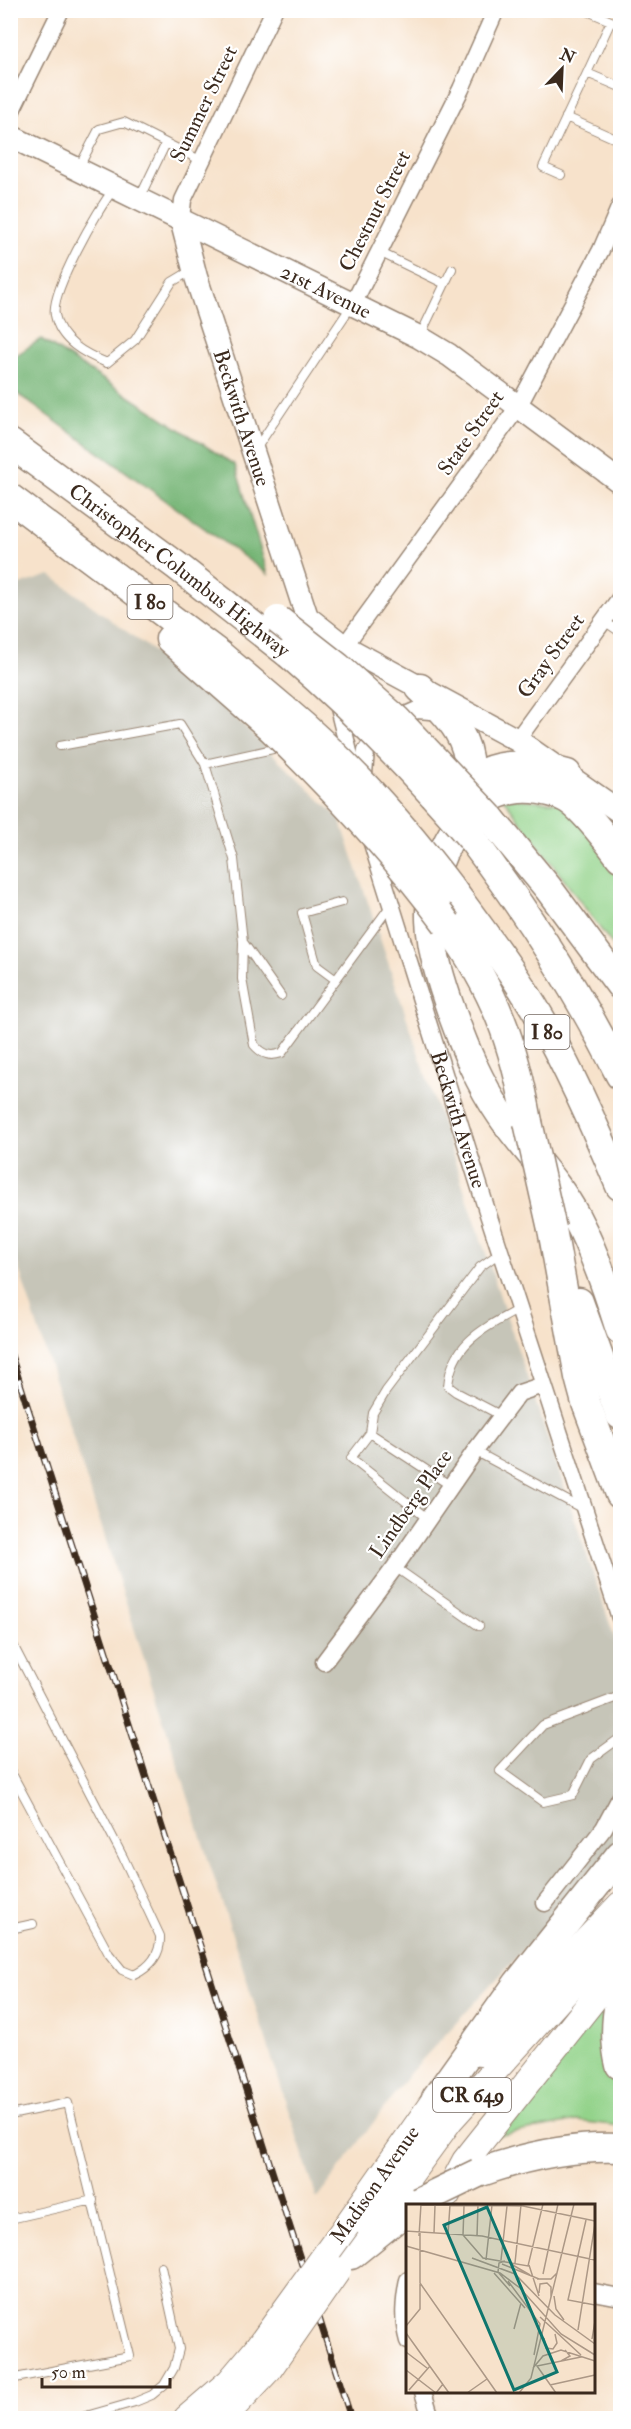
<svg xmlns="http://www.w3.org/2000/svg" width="631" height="2429" viewBox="0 0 631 2429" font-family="'IM FELL Double Pica',serif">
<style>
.industrial{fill:#c6c5b8}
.green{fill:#93d38a;stroke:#677e54;stroke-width:1.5}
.forest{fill:#76b576;stroke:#58704a;stroke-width:1.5}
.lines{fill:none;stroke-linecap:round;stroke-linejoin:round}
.lane-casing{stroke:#998674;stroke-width:10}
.street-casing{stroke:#998674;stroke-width:19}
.secondary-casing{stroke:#998674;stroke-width:25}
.primary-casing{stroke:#998674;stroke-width:28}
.highway-casing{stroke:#998674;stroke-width:31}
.lane{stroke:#fff;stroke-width:8}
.street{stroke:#fff;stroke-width:16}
.secondary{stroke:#fff;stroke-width:22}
.primary{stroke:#fff;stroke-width:26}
.highway{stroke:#fff;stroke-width:28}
.rail-casing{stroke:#3b2a1e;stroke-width:7}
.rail{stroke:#fff;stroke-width:4.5;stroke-dasharray:14;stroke-linecap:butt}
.primary-bridge-casing{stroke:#998674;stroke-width:28;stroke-linecap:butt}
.highway-bridge-casing{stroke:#998674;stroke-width:31;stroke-linecap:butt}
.primary-bridge{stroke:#fff;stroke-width:26}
.highway-bridge{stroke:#fff;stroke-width:28}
.labels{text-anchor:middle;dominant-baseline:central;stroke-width:4.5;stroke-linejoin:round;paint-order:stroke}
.shield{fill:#fff;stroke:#766a62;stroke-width:1.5}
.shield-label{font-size:20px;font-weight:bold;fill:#3b2a1e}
.street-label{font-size:21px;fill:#3b2a1e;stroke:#fff}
.inset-road{fill:none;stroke:#ac9886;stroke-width:1.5}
.view{fill:#0f766e;fill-opacity:0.15;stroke:#0f766e;stroke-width:3}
.inset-edge{fill:none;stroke:#3b2a1e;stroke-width:3}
</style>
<rect width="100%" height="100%" fill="#fff"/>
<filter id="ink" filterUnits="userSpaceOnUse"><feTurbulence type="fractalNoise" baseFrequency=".0167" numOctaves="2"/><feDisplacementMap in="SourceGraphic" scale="12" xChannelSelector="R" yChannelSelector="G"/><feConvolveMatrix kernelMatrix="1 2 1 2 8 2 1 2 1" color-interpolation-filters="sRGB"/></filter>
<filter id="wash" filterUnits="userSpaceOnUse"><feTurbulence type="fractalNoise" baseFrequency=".008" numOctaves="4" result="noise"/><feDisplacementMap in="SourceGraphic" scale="24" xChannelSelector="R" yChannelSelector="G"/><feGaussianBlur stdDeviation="1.35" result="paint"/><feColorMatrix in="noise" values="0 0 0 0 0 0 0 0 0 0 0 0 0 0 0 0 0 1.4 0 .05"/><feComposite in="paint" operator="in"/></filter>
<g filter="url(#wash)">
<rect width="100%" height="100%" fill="#f7e2cb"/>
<!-- industrial -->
<path class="industrial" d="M50,575L206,690L340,819L620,1654V1845L409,2074L317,2199L11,1244L10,588Z"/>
<!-- green -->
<path class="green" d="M503,798L563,803L620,872V955Z
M609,1995L617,2081L620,2084V2126L577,2121L497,2136Z"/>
<!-- forest -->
<path class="forest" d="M41,339L235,465L268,574L11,389V359Z"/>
</g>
<g filter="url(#ink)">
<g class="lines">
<defs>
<path id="lane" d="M585,10L620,25
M587,73L611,21
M566,117L618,140
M78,169L99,129L124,122L202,161
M561,175L543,167L587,73L620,87
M114,189C98,208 50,293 55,315C60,341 85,354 107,363L135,340L172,282L192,270
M140,197L166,143
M379,252L445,284
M420,336L452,269
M256,449L352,305
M604,621L620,632
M60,746L180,724L205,764
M282,747L205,764L234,859L243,942L242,979L254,1045C263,1055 270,1057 282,1053L391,905
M243,942L281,996
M336,980L317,966L302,913L342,902
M502,1416L456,1392L448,1386C452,1342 485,1328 519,1309
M370,1433L373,1413L386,1391L480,1267L501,1252
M475,1451L583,1509
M428,1519L351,1458L370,1433L451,1486
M395,1567L479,1626
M10,1639L123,1857L160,1936C161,1955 150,1967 134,1975L122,1970L109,1954L10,1770
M620,1696L543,1725L500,1771L543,1802L573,1795L591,1759L620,1738
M10,1929L33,1924
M10,2115L68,2103L130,2356L10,2379
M10,2219L93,2200
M79,2418L135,2402L152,2395L164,2385L174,2368L179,2349L161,2267"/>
<g id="street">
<path d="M10,114L61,10"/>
<path d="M181,219L183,200L274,10"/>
<path d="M353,304L461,89L496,10"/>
<path d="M337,656L518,407L601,250L620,206"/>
<path d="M336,700L353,768"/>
<path d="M517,740L620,598"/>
<path d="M363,785L366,751L383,725L417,710L444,712"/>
<path id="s1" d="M370,837L488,1214L620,1618"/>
<path d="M324,1662L395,1567L475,1451L519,1393L543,1385"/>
<path d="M545,1903L604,1828L620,1798"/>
<path d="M408,2280C404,2301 402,2320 408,2341"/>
<path d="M594,2292L620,2297"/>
<path d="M423,2392L431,2418"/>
</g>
<g id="secondary">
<path id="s2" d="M10,136L419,337L449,355L620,482"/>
<path id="s3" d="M181,219L196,277L307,617L345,647L517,740L620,812"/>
</g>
<path id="primary" d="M480,2053L620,1905
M447,2195L465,2161L620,1966
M347,2225L436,2098L450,2083
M363,2239L450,2120L620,1932
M187,2418L230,2381L257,2349
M223,2418L269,2369"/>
<g id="highway">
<path id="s4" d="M10,443L177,566L289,654"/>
<path d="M10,498L220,655L285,710"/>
<path d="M170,639L269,726"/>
<path d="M420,688C448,715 476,741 467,783"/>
<path d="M446,808C476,759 517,760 567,774"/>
<path d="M490,818L548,888L620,985"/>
<path d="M471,838C528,914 578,991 620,1075"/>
<path d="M620,857C609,842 583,809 569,800C560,794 544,790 534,789C502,786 471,803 454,831C416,895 429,948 452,1013C465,1049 479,1083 501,1115C524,1149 556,1179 576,1217C595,1253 608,1291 620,1330"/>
<path d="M452,890C483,932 515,974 541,1019C571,1073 596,1129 620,1186"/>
<path d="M447,924C495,990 514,1043 528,1122"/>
<path d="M552,1229L579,1377L586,1403L620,1494"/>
<path d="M579,1302L620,1415"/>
<path d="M620,1998C615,2021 614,2041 620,2065"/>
<path d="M436,2098L518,1983L620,1855"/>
<path d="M478,2173C525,2156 571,2146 620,2148"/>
<path d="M351,2255L408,2209"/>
</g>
</defs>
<!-- lane casing -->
<use href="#lane" class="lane-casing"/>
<!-- street casing -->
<use href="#street" class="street-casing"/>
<!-- secondary casing -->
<use href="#secondary" class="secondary-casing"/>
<!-- primary casing -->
<use href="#primary" class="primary-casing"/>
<!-- highway casing -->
<use href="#highway" class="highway-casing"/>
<!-- lane -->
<use href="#lane" class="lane"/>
<!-- street -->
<use href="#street" class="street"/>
<!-- secondary -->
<use href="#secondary" class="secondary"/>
<!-- primary -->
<use href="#primary" class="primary"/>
<!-- highway -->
<use href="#highway" class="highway"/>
<defs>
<path id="rail" d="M10,1352L351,2418"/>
</defs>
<!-- rail casing -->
<use href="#rail" class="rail-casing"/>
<!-- rail -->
<use href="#rail" class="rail"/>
<defs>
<path id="primary-bridge" d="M257,2349L347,2225
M269,2369L338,2270"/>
<path id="highway-bridge" d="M278,620L338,667L396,719L490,818
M289,654C355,711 415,772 471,838
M285,710C348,763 403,825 452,890
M269,726C333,788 394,852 447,924
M528,1122L552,1229
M418,2202L478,2173"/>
</defs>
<!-- primary-bridge casing -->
<use href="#primary-bridge" class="primary-bridge-casing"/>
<!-- highway-bridge casing -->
<use href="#highway-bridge" class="highway-bridge-casing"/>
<!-- primary-bridge -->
<use href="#primary-bridge" class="primary-bridge"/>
<!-- highway-bridge -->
<use href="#highway-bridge" class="highway-bridge"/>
</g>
</g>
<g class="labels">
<!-- shield labels -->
<g class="shield">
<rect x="127.5" y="585" width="45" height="34" rx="4.5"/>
<rect x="524.5" y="1015" width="45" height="34" rx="4.5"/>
<rect x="433" y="2078" width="78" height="34" rx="4.5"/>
</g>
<g class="shield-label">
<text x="150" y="602">I 80</text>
<text x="547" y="1032">I 80</text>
<text x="472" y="2095">CR 649</text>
</g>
<!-- street labels -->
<g class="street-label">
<text transform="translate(204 104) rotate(-64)">Summer Street</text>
<text transform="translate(375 211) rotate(-63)">Chestnut Street</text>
<text stroke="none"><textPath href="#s2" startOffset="352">21st Avenue</textPath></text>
<text stroke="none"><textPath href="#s3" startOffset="208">Beckwith Avenue</textPath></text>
<text transform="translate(471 433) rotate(-55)">State Street</text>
<text stroke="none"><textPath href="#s4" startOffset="212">Christopher Columbus Highway</textPath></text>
<text transform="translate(551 656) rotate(-54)">Gray Street</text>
<text stroke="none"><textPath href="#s1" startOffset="296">Beckwith Avenue</textPath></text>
<text transform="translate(411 1504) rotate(-55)">Lindberg Place</text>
<text transform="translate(375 2185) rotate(-55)">Madison Avenue</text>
</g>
</g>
<!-- overview -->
<g transform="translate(406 2204)">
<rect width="189" height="189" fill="#f7e2cb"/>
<path class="inset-road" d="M15,1L117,2L189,17M180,16L162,96L189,101M14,28V79L91,189M28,29L29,1M42,30L44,1M57,31L77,54L122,62L137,0M57,31L58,2M13,32L15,0M71,32L72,0M0,36V27L76,32L189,56M0,42L94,69L114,84L155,130L189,151M66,54L109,70L149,111L189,140M80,56L86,1M95,56L101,2M99,57L93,59L92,68L104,82M109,59L115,1M96,60L133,75M105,60L124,71M123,61L133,92M88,69L119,104M137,70L152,0M131,75H145L151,69M102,77L134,120L128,151M133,89L134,80L141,79L145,83V93M148,92L150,105L158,116M134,113L175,151M0,122L14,105V80M108,125L115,99M172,126L189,20M0,129L43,189M138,134L140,144L147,145L151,139L149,130M186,135L189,117M0,148L21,164M155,157L164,152L159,146M127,164L137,152L155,146L189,157M0,166L30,189L37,180M144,181L189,171M3,186L24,162M61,189L81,175M113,189L125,174L168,0M150,189L131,162L175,153"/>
<path class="view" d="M81,3L151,168L108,186L38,21Z"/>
<rect width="189" height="189" class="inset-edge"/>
</g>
<!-- margin -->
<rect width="631" height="2429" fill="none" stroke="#fff" stroke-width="36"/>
<!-- north arrow -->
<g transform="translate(562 69) rotate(23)" stroke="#ffffff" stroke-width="4.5" paint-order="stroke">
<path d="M0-4.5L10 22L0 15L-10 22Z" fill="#3b2a1e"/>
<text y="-9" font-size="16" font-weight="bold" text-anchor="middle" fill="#3b2a1e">N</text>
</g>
<!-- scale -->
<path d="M42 2378v9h128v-9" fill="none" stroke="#3b2a1e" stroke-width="3"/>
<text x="51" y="2378" font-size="18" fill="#3b2a1e" stroke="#ffffff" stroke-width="4.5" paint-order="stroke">50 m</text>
</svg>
